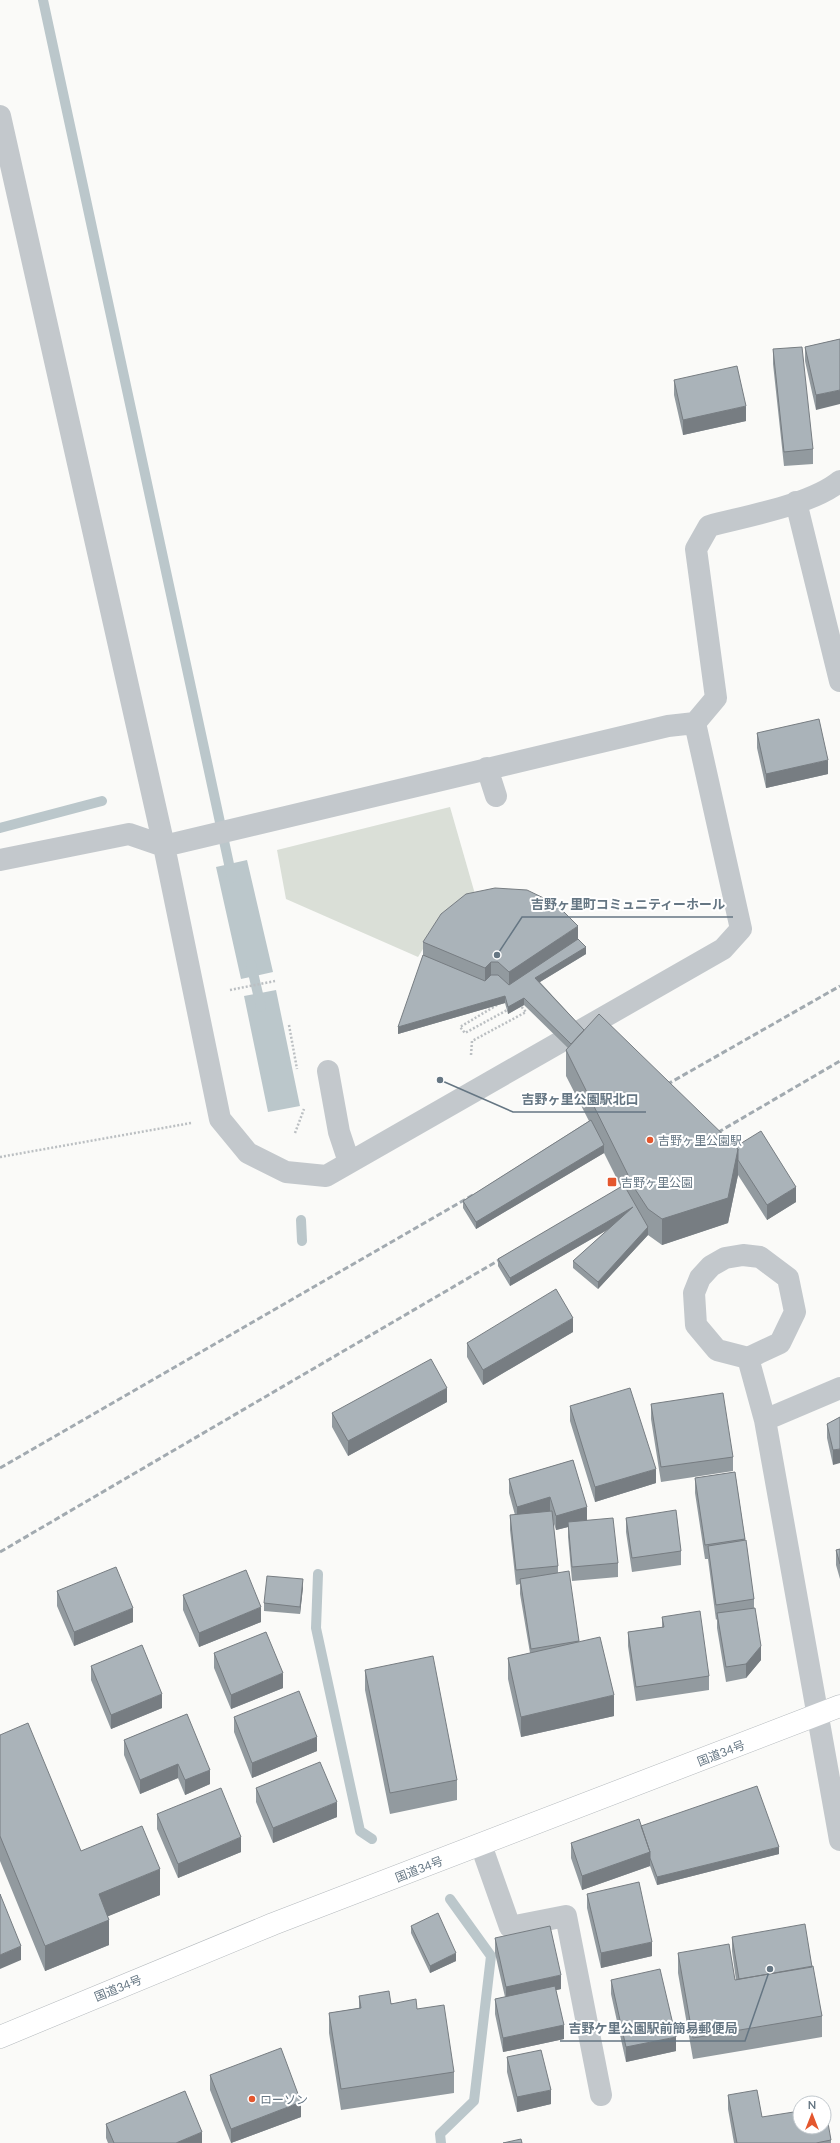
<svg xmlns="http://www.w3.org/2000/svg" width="840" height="2143" viewBox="0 0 840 2143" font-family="Lato,'Noto Sans JP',sans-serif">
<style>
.green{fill:#dadfd7}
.water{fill:#bbc7cb}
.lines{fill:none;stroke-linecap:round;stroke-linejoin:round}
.stream{stroke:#bbc7cb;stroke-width:10}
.highway-casing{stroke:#b4b9bd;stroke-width:23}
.path{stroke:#bbbfc2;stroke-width:2.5;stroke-dasharray:2 2;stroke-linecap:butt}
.minor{stroke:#c3c8cc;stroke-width:22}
.highway{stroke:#fff;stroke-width:22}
.rail{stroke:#a2aab0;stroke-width:3;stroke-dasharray:6 3;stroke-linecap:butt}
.wall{fill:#929a9f}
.shaded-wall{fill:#777d82}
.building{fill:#aab3b9;stroke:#777d82}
.poi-dot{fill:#e4572e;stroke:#fff;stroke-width:1.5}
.labels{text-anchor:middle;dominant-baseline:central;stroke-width:4;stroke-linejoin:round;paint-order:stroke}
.poi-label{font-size:12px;fill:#657683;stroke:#fff;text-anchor:start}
.street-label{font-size:12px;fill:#657683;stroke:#fff}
.leader{fill:none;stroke:#657683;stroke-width:1.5}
.callout-dot{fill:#657683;stroke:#fff;stroke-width:1.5}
.callout-label{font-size:13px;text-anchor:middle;font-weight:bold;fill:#657683;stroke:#fff;stroke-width:4;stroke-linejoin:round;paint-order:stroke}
</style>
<rect width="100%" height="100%" fill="#fafaf8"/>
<!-- green -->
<path class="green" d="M450,807L477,901L442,918L418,957L286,899L277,850Z"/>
<!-- water -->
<path class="water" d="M247,860L273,972L241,979L216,867Z
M276,990L300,1106L268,1112L244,996Z"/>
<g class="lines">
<!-- stream -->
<path class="stream" d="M43,0L232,878
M0,828L102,801
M251,964L261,1007
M301,1220L302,1241
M318,1574L316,1628L360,1831L372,1839
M441,2143L440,2134L474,2101L491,1956L450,1899"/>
<defs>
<path id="highway" d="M0,2037L273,1924L840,1706"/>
</defs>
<!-- highway casing -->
<use href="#highway" class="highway-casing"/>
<!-- path -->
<path class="path" d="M230,990L275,981
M497,1005L460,1027L465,1033L509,1009
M289,1025L297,1069
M471,1055L472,1041L526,1012L519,1004
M295,1133L304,1109
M0,1157L191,1123"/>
<!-- minor -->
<path class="minor" d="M0,116L164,846L220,1119L248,1153L286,1172L326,1176L723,949L741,929L695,723
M796,502L840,681
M487,768L496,796
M0,860L129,834L164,846L668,726L695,723L716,698L696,549L709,526C746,516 811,505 840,481
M328,1071L339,1132L349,1162
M743,1255L760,1257L788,1278L795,1312L780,1343L748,1358L717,1350L696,1325L694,1293L700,1278L711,1266L725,1258Z
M748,1358L765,1420L840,1840
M765,1420L840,1388
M481,1845L510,1927L566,1916L601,2095"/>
<!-- highway -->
<use href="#highway" class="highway"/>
<!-- rail -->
<path class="rail" d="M659,1089L840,986
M710,1137L840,1061
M0,1468L473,1195
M0,1552L506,1256"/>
</g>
<!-- wall -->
<path class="wall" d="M840,339L816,410L805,361V347Z
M773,349L813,449V464L784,466L773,364Z
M674,380L746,421L683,435L674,395Z
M757,733L828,774L766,788L757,748Z
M578,939L586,954L540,982L584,1030L735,1147L796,1202L767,1220L738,1175L728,1223L662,1245L648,1235L598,1289L573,1268V1261L609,1229L510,1286L498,1266V1259L621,1187L604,1153L476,1229L463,1208V1201L589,1121L566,1076V1050L568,1048L524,1005L508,1014L505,1003L398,1034L423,955V942Z
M573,1332L483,1385L467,1357V1343Z
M447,1402L348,1456L332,1427V1413Z
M651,1404L733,1457V1471L661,1482L651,1419Z
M570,1406L656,1483L595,1502L570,1421Z
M840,1417L833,1465L827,1438V1424Z
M573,1460L587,1521L618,1563V1577L572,1581L568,1537V1527L556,1530L553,1521L558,1566V1573L579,1642L614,1716L521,1737L508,1679V1658L530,1653L520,1594V1584L516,1585L510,1530V1515H515L509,1493V1479Z
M735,1472L754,1599V1608L761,1660L746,1678L726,1682L717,1628V1619L716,1620L708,1559H705L695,1493V1478Z
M626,1518L681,1551V1565L632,1572L626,1532Z
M840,1549V1579L836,1565V1550Z
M303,1587L300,1614L264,1611V1603Z
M57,1591L133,1622L74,1646L57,1606Z
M183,1595L261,1622L199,1647L183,1610Z
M662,1617L709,1676V1690L636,1701L628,1646V1632L662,1627Z
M214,1653L283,1688L231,1709L214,1668Z
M91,1666L162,1708L111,1729L91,1680Z
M365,1670L457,1780V1800L390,1814L365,1690Z
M187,1714L210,1784L185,1795L178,1778L140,1794L124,1755V1740Z
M234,1717L317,1751L252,1778L234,1732Z
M0,1735L81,1851L160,1895L108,1916L109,1945L45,1971L0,1861Z
M256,1788L337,1817L273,1843L256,1802Z
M157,1814L241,1852L178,1878L157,1829Z
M641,1826L779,1854L657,1885L650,1866L582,1890L571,1858V1843Z
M587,1894L652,1956L601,1968L587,1908Z
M411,1926L456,1961L430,1973L411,1933Z
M732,1937L812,1967L822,2016V2037L693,2059L678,1973V1953L735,1980H736L732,1951Z
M495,1938L561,1989L556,1990L564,2039L503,2052L495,2014V1999L505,1997L495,1953Z
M611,1980L676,2051L626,2062L611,1994Z
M359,1996L417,2009L454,2072V2093L341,2110L329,2033V2013L359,2008Z
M507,2057L551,2104L517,2112L507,2072Z
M210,2075L301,2117L231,2143L210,2090Z
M728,2095L762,2117L831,2140V2143H734L728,2109Z
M106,2124L202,2143H108L106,2138Z"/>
<!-- shaded-wall -->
<path class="shaded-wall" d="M840,390V404L816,410V395Z
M746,406V421L683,435V420Z
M828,760V774L766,788V774Z
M578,926V947L509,992V972Z
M586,947V954L535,985V978Z
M491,962V982L485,989V968Z
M505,996V1003L398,1034V1027Z
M524,998V1005L508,1014V1007Z
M604,1145V1153L476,1229V1222Z
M738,1149V1175L728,1223L662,1245V1219Z
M796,1187V1202L767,1220V1205Z
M633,1207V1215L510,1286V1278Z
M648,1227V1235L598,1289V1282Z
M573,1318V1332L483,1385V1370Z
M447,1388V1402L348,1456V1441Z
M840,1449V1463L833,1465V1450Z
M656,1469V1483L595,1502V1487Z
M550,1497V1511L517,1521V1507Z
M587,1507V1522H568V1527L556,1530V1516Z
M303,1579V1587L300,1614V1607Z
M261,1607V1622L199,1647V1633Z
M133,1608V1622L74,1646V1632Z
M761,1646V1660L746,1678V1664Z
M283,1673V1688L231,1709V1695Z
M162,1694V1708L111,1729V1715Z
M614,1695V1716L521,1737V1717Z
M317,1737V1751L252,1778V1763Z
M178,1764V1778L140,1794V1780Z
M210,1770V1784L185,1795V1780Z
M337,1802V1817L273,1843V1828Z
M241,1837V1852L178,1878V1864Z
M779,1847V1854L657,1885V1877Z
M650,1852V1866L582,1890V1876Z
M160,1869V1895L99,1920V1894Z
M109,1920V1945L45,1971V1946Z
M652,1942V1956L601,1968V1953Z
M21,1946V1960L0,1969V1955Z
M456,1953V1961L430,1973V1966Z
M561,1975V1989L506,2001V1987Z
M564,2025V2039L503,2052V2038Z
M676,2037V2051L626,2062V2047Z
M551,2090V2104L517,2112V2097Z
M301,2102V2117L231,2143V2129Z
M202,2132V2143H176Z"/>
<!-- building -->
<path class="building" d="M840,339V390L816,395L805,347Z
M802,347L813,449L784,452L773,349Z
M737,366L746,406L683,420L674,380Z
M819,719L828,760L766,774L757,733Z
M495,888L527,890L556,904L578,926L509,972L498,962H491L485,968L423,942L441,914L466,894Z
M578,939L586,947L535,978L584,1030L571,1044L524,998L508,1007L505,996L398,1027L423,955L485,981L491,975H498L509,985Z
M599,1014L738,1149L728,1198L662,1219L648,1209L635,1189L566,1050Z
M591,1120L604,1145L476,1222L463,1201Z
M761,1131L796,1187L767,1205L738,1160V1149L735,1147Z
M624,1185L648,1227L598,1282L573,1261L633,1207L510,1278L498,1259Z
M556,1289L573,1318L483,1370L467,1343Z
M431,1359L447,1388L348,1441L332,1413Z
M630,1388L656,1469L595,1487L570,1406Z
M723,1393L733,1457L661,1467L651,1404Z
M840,1417V1449L833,1450L827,1424Z
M573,1460L587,1507L556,1516L550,1497L517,1507L509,1479Z
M735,1472L745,1539L705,1545L695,1478Z
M676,1510L681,1551L632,1558L626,1518Z
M552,1511L558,1566L516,1570L510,1515Z
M613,1518L618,1563L572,1567L568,1522Z
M746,1540L754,1599L716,1605L708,1546Z
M840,1549V1564L836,1550Z
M116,1567L133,1608L74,1632L57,1591Z
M246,1570L261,1607L199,1633L183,1595Z
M569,1571L579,1641L531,1649L520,1579Z
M267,1576L303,1579L300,1607L264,1603Z
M755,1608L761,1646L746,1664L726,1667L717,1613Z
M700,1611L709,1676L636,1687L628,1632L664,1627L662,1617Z
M266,1632L283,1673L231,1695L214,1653Z
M600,1637L614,1695L521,1717L508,1658Z
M142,1645L162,1694L111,1715L91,1666Z
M433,1656L457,1780L390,1793L365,1670Z
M299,1691L317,1737L252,1763L234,1717Z
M187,1714L210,1770L185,1780L178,1764L140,1780L124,1740Z
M28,1723L81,1851L142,1826L160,1869L99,1894L109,1920L45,1946L0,1836V1735Z
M320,1762L337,1802L273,1828L256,1788Z
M757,1786L779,1847L657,1877L650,1858V1852L641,1826Z
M221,1788L241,1837L178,1864L157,1814Z
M639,1819L650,1852L582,1876L571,1843Z
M639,1882L652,1942L601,1953L587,1894Z
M0,1894L21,1946L0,1955Z
M438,1913L456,1953L430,1966L411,1926Z
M805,1924L812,1967L739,1979L732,1937Z
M550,1926L561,1975L506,1987L495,1938Z
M729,1944L735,1980L813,1966L822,2016L693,2038L678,1953Z
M660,1969L676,2037L626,2047L611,1980Z
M555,1986L564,2025L503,2038L495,1999Z
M389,1991L391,2004L416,1999L417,2009L444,2005L454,2072L341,2089L329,2013L361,2008L359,1996Z
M281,2048L301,2102L231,2129L210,2075Z
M541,2050L551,2090L517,2097L507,2057Z
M757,2090L762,2117L800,2111V2127H824V2106H825L831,2140L816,2143H737L728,2095Z
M185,2091L202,2132L176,2143H114L106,2124Z
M521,2139L522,2143H503Z"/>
<!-- markers -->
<g class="poi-dot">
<circle cx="650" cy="1140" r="4"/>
<rect x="607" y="1177" width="10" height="10" rx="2"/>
<circle cx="252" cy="2099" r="4"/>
</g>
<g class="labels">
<!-- poi labels -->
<g class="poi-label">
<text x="658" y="1140">吉野ヶ里公園駅</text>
<text x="621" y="1182">吉野ヶ里公園</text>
<text x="260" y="2099">ローソン</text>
</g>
<!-- street labels -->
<g class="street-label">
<text transform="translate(721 1753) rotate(-21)">国道34号</text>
<text transform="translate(419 1869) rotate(-21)">国道34号</text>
<text transform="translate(118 1988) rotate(-22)">国道34号</text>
</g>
</g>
<!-- callouts -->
<path class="leader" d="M497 955L522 917H733M440 1080L513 1112H646M770 1969L745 2041H560"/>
<g class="callout-dot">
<circle cx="497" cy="955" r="4"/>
<circle cx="440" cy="1080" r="4"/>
<circle cx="770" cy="1969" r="4"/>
</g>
<g class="callout-label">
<text x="628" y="909">吉野ヶ里町コミュニティーホール</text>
<text x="580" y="1104">吉野ヶ里公園駅北口</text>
<text x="653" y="2033">吉野ケ里公園駅前簡易郵便局</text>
</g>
<!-- north arrow -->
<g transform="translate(812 2115)"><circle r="19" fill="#ffffff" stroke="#c1c8cd"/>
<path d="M0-3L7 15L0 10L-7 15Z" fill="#e4572e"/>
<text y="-6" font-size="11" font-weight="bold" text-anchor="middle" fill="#657683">N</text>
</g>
</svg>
